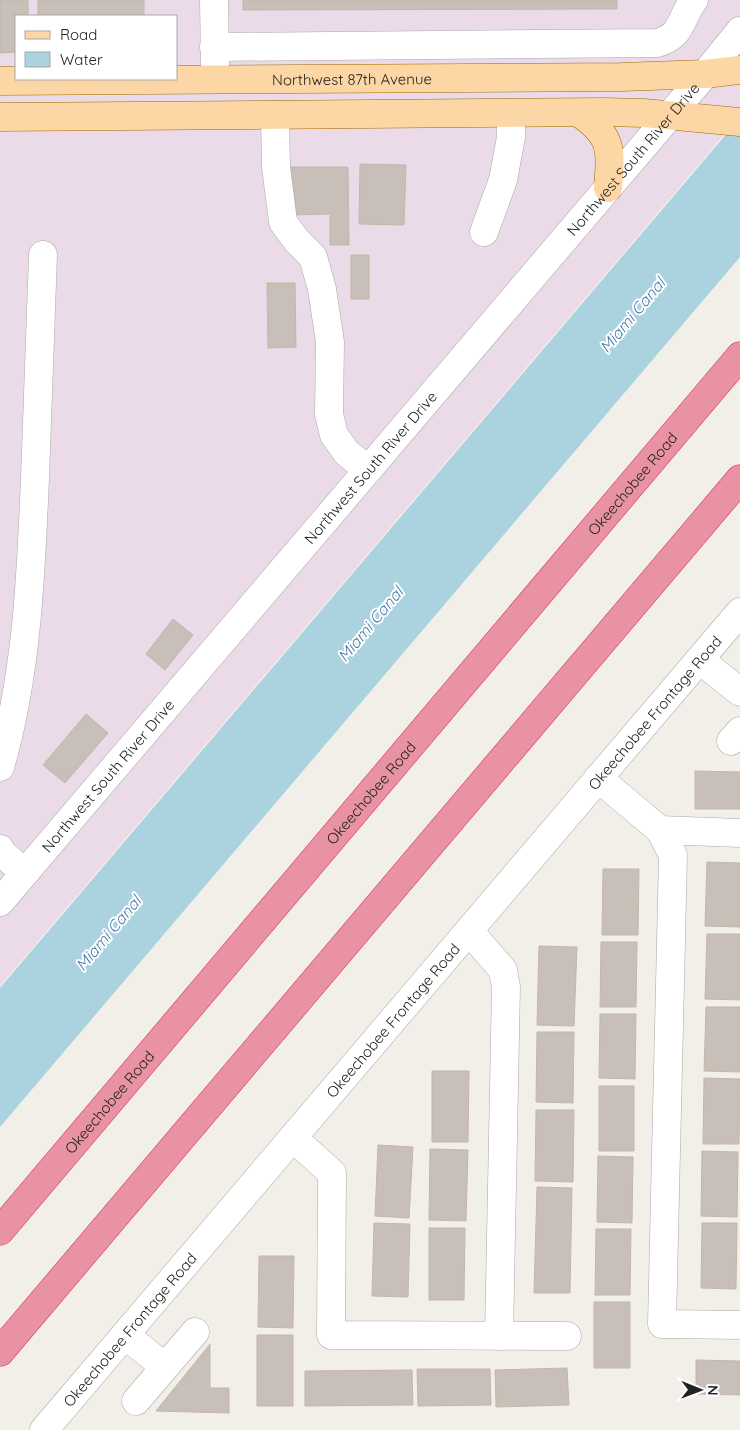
<svg xmlns="http://www.w3.org/2000/svg" width="740" height="1430" viewBox="0 0 740 1430" font-family="Quicksand,sans-serif">
<style>
.industrial{fill:#ebdbe8;fill-rule:evenodd}
.water{fill:#aad3df}
.building{fill:#c7bfb8;stroke:#c4b6ab}
.lines{fill:none;stroke-linecap:round;stroke-linejoin:round}
.minor-casing{stroke:#a9a9a9;stroke-width:29}
.major-casing{stroke:#a06b00;stroke-width:29}
.highway-casing{stroke:#dc2a67;stroke-width:29}
.minor{stroke:#fff;stroke-width:28}
.major{stroke:#fcd6a4;stroke-width:28}
.highway{stroke:#e892a2;stroke-width:28}
.labels{text-anchor:middle;dominant-baseline:central;stroke-width:4;stroke-linejoin:round;paint-order:stroke}
.street-label{font-size:15px;fill:#222;stroke:#fff}
.water-label{font-size:16px;font-style:italic;fill:#4a7aab;stroke:#fff}
</style>
<rect width="100%" height="100%" fill="#f2efe9"/>
<!-- industrial -->
<path class="industrial" d="M0,0H740V116L0,986ZM16,16H176V79H16Z"/>
<!-- water -->
<path class="water" d="M740,118V257L0,1127V988Z"/>
<!-- building -->
<path class="building" d="M0,0H28V16H16V52L0,53Z
M38,0H144V16H38Z
M243,0H617V9L243,10Z
M360,164L406,165L404,225L359,224Z
M290,167H348L349,245H330V214L290,215Z
M351,255H369V299H351Z
M267,283H295L296,347L268,348Z
M173,619L193,635L165,670L146,654Z
M86,714L108,733L65,783L43,765Z
M695,771L740,772V809H695Z
M707,862L740,863V927L705,926Z
M603,869H639L638,935H602Z
M707,934H740V1000L705,999Z
M601,942H637L636,1007H600Z
M539,946L577,947L574,1026L537,1025Z
M706,1007H740V1072L704,1071Z
M600,1014H636L635,1079L599,1078Z
M537,1032H574L573,1103L536,1102Z
M432,1071H469L468,1142H432Z
M704,1078L740,1079L739,1144H703Z
M599,1086H634V1151H599Z
M536,1110H574L573,1182L535,1181Z
M378,1145L413,1147L409,1218L375,1216Z
M430,1149L468,1150L466,1221L429,1220Z
M702,1151L738,1152L737,1217L701,1216Z
M598,1156L633,1157L632,1223L597,1222Z
M537,1187L572,1188L570,1293H534Z
M374,1223L410,1224L408,1297L372,1296Z
M702,1223H737L736,1289L701,1288Z
M429,1228H465L464,1300H429Z
M596,1229H631L630,1295H595Z
M259,1256H294L293,1328L258,1327Z
M594,1302H630V1368H594Z
M257,1335H293V1406H257Z
M210,1344V1388H229V1413L156,1411Z
M696,1360L740,1361V1395L696,1394Z
M567,1368L569,1405L496,1407L495,1370Z
M417,1369H490L491,1405L418,1406Z
M412,1370L413,1405L305,1406V1371Z"/>
<g class="lines">
<defs>
<g id="minor">
<path d="M214,0L215,63"/>
<path d="M214,47L657,43C683,36 680,18 694,0"/>
<path d="M275,115L276,167L283,222L297,241L313,257L322,289L330,342L329,414L334,435L347,453L368,470"/>
<path d="M484,232L503,180L511,137V113"/>
<path d="M700,660L740,692"/>
<path d="M731,741L740,731"/>
<path d="M0,767C27,674 31,575 35,478C38,404 40,329 43,255"/>
<path d="M598,778L660,830L740,833"/>
<path d="M660,830L673,855L662,1324L740,1325"/>
<path d="M0,849L4,855L25,873"/>
<path id="s1" d="M0,902L705,74L740,31"/>
<path d="M469,931L503,970L506,987L499,1336"/>
<path d="M293,1138L332,1173L331,1335L567,1336"/>
<path d="M125,1335L165,1367L195,1332"/>
<path d="M136,1401L165,1367"/>
<path id="s2" d="M44,1430L740,612"/>
</g>
<g id="major">
<path id="s3" d="M0,81L622,77L705,74L740,70"/>
<path d="M579,113C613,136 611,150 608,188"/>
<path d="M0,117L604,112L644,113L740,122"/>
</g>
<g id="highway">
<path id="s4" d="M0,1231L740,356"/>
<path d="M0,1352L740,479"/>
</g>
</defs>
<!-- minor casing -->
<use href="#minor" class="minor-casing"/>
<!-- major casing -->
<use href="#major" class="major-casing"/>
<!-- highway casing -->
<use href="#highway" class="highway-casing"/>
<!-- minor -->
<use href="#minor" class="minor"/>
<!-- major -->
<use href="#major" class="major"/>
<!-- highway -->
<use href="#highway" class="highway"/>
</g>
<g class="labels">
<!-- street labels -->
<g class="street-label">
<text stroke="none"><textPath href="#s3" startOffset="352">Northwest 87th Avenue</textPath></text>
<text stroke="none"><textPath href="#s1" startOffset="976">Northwest South River Drive</textPath></text>
<text stroke="none"><textPath href="#s1" startOffset="571">Northwest South River Drive</textPath></text>
<text stroke="none"><textPath href="#s4" startOffset="979">Okeechobee Road</textPath></text>
<text stroke="none"><textPath href="#s2" startOffset="942">Okeechobee Frontage Road</textPath></text>
<text stroke="none"><textPath href="#s1" startOffset="166">Northwest South River Drive</textPath></text>
<text stroke="none"><textPath href="#s4" startOffset="574">Okeechobee Road</textPath></text>
<text stroke="none"><textPath href="#s2" startOffset="538">Okeechobee Frontage Road</textPath></text>
<text stroke="none"><textPath href="#s4" startOffset="169">Okeechobee Road</textPath></text>
<text stroke="none"><textPath href="#s2" startOffset="132">Okeechobee Frontage Road</textPath></text>
</g>
<!-- water labels -->
<g class="water-label">
<text transform="translate(632 315) rotate(-50)">Miami Canal</text>
<text transform="translate(370 624) rotate(-50)">Miami Canal</text>
<text transform="translate(108 933) rotate(-50)">Miami Canal</text>
</g>
</g>
<!-- legend -->
<rect x="15" y="15" width="162" height="65" fill="#ffffff" stroke="#a7a7a7"/>
<rect x="25" y="31" width="25" height="8" fill="#fcd6a4" stroke="#a7a7a7"/>
<text x="60" y="40" font-size="15" fill="#222222">Road</text>
<rect x="25" y="52" width="25" height="15" fill="#aad3df" stroke="#a7a7a7"/>
<text x="60" y="65" font-size="15" fill="#222222">Water</text>
<!-- north arrow -->
<g transform="translate(700 1390) rotate(91)" stroke="#ffffff" stroke-width="4" paint-order="stroke">
<path d="M0-4L9 19L0 12L-9 19Z" fill="#222222"/>
<text y="-8" font-size="14" font-weight="bold" text-anchor="middle" fill="#222222">N</text>
</g>
</svg>
